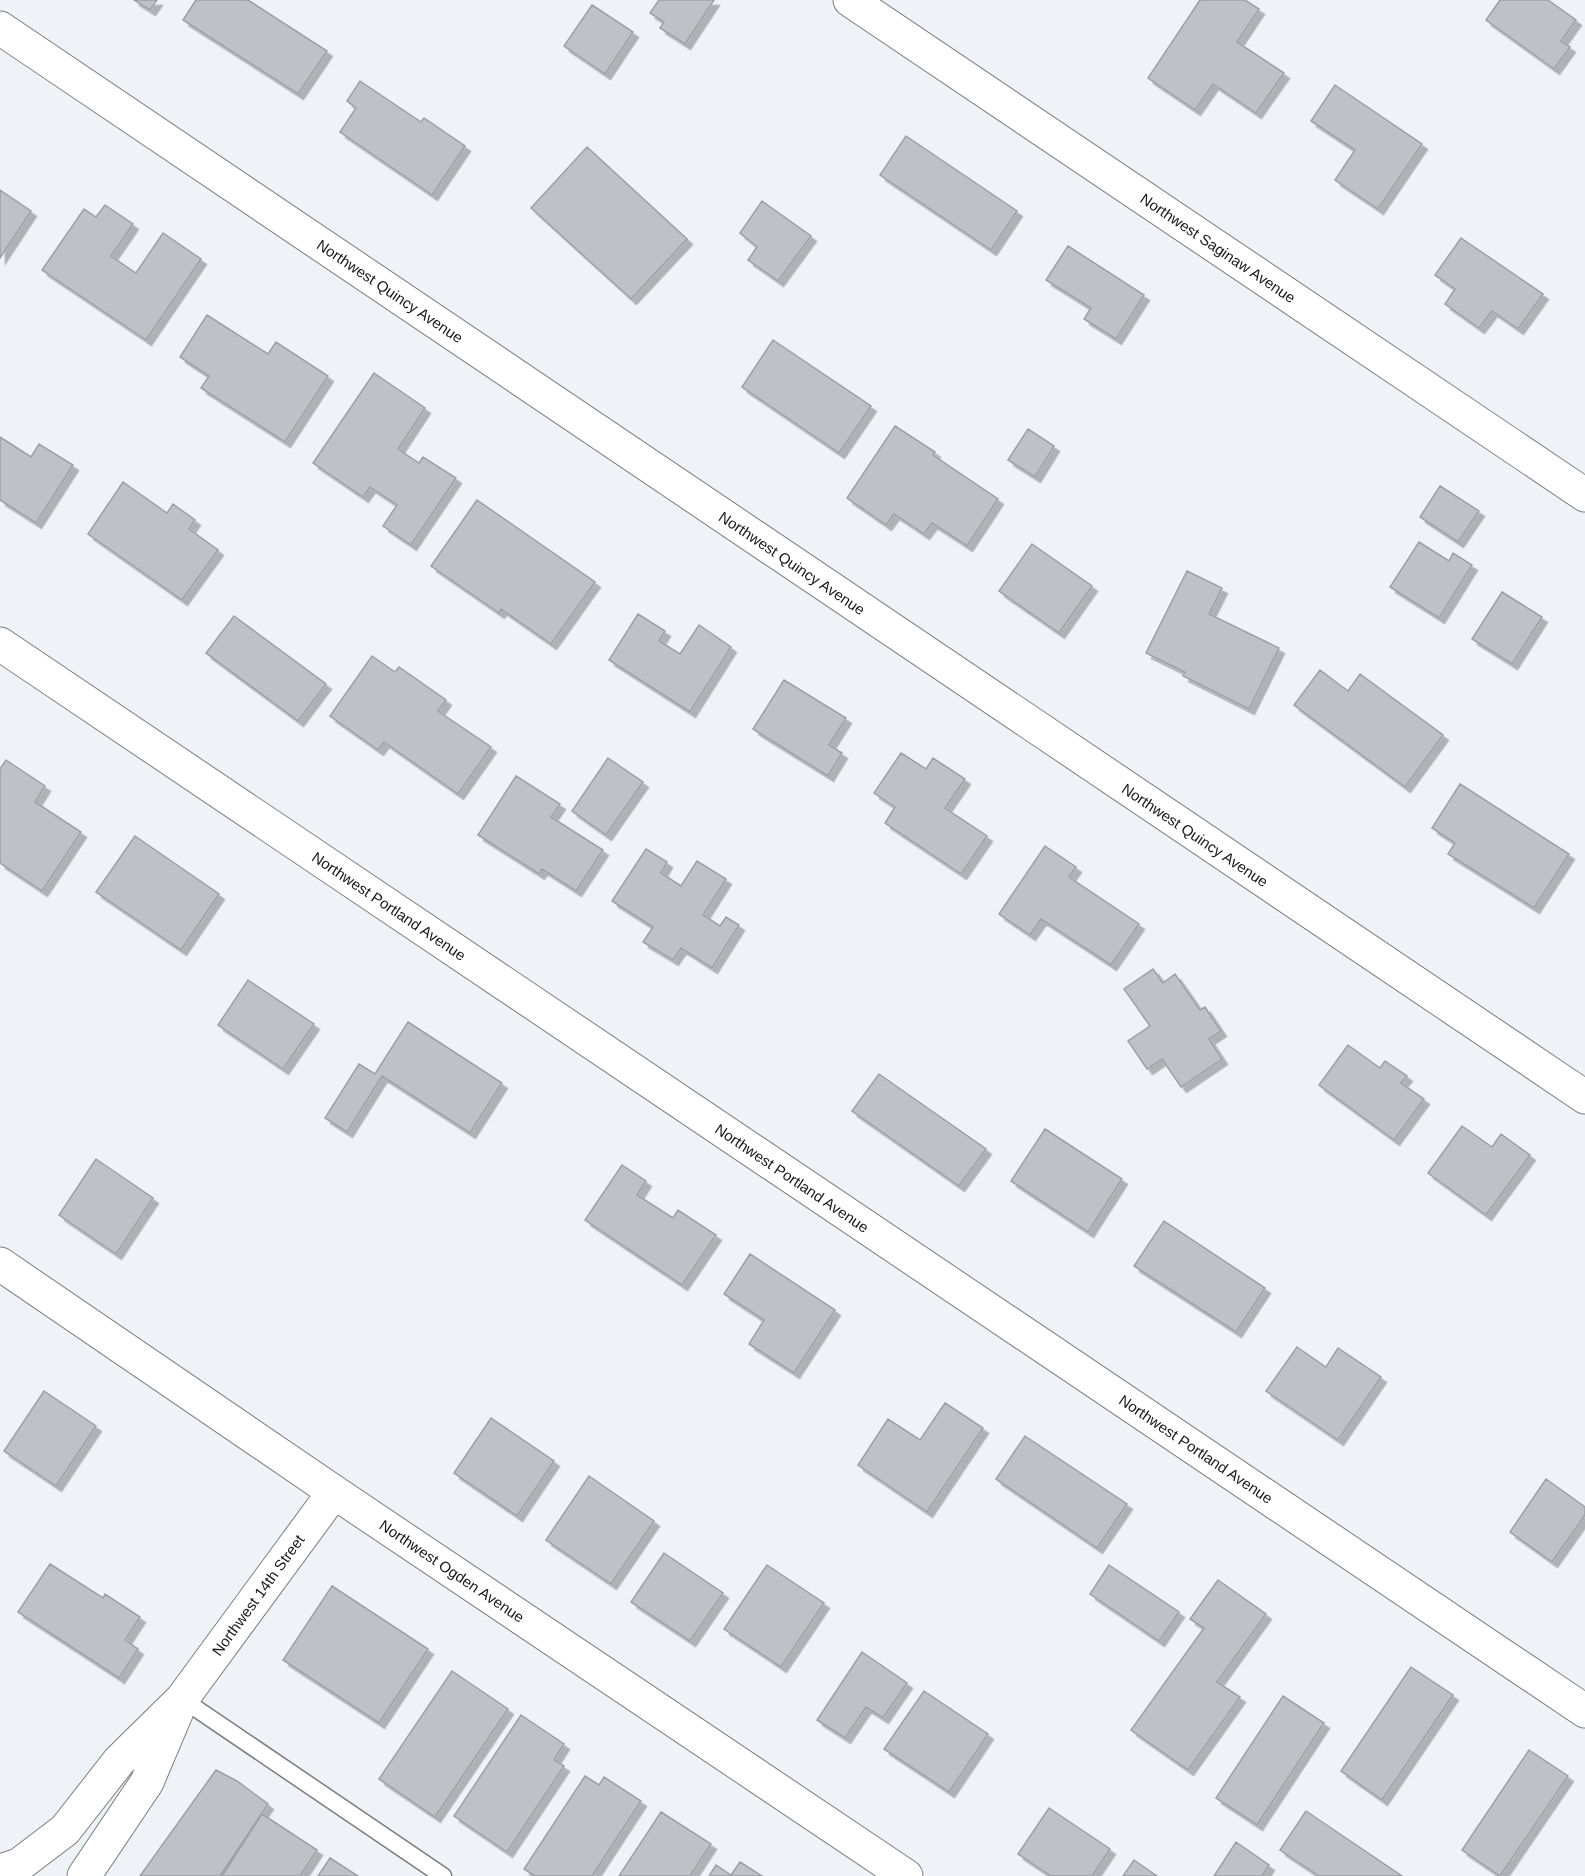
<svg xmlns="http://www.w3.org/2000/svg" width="1585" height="1876" viewBox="0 0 1585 1876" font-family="Arial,sans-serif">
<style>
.building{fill:#bec1c6;stroke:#9da0a5;stroke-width:1.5;filter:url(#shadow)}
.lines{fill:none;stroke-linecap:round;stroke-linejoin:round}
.service-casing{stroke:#797c80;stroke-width:19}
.minor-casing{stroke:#797c80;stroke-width:35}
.tertiary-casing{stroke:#797c80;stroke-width:35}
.service{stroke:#fff;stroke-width:16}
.minor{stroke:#fff;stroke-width:33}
.tertiary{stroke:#fff;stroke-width:33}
.labels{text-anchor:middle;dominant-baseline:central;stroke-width:4.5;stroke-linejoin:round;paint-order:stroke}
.street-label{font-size:15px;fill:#161719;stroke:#fff}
</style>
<defs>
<filter id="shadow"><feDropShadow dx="5.5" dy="5.5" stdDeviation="0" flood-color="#0004"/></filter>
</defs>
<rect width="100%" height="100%" fill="#eff2f7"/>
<!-- building -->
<path class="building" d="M134,0H157L150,10Z
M196,0H248L327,51L298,94L183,20Z
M659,0H714L685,44L660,28L664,22L650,13Z
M1200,0H1245L1259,9L1237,42L1284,73L1256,113L1213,84L1195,110L1148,78Z
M1500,0H1548L1576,20L1561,41L1570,47L1554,69L1486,20Z
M592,5L633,32L605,74L564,46Z
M360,81L421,122L424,118L465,146L432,195L340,132L356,108L347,101Z
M1335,85L1422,144L1378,209L1335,180L1355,150L1311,121Z
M906,136L1017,211L991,250L880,175Z
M587,147L687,239L631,299L531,208Z
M0,190L31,211L0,258Z
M762,201L811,236L778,281L748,260L757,247L740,233Z
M105,205L133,224L111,256L136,273L163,233L201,259L146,340L42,270L84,209L96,217Z
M1461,238L1543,294L1518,329L1492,311L1479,328L1445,304L1455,289L1435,275Z
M1068,246L1144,295L1116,339L1084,319L1091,308L1046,280Z
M207,315L268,354L276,342L328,376L285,442L201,388L209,376L180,357Z
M773,340L871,406L839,453L742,387Z
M374,373L425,408L398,449L419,463L423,457L456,478L411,545L383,526L397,505L370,487L363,497L313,463Z
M895,426L935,452L933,455L998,499L967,546L932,523L924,534L894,514L886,525L847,498Z
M1028,429L1054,446L1035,477L1008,460Z
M0,437L31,457L39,444L73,465L36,523L0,500Z
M123,482L167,513L173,504L195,520L189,529L218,550L182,600L88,534Z
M1440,486L1479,511L1458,542L1420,517Z
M477,500L595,582L551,644L501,609L499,613L431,566Z
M1419,542L1449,561L1453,553L1472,565L1439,618L1390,587Z
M1032,544L1092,586L1059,633L999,591Z
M1187,571L1222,588L1209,614L1279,648L1249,709L1183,676L1185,672L1146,653Z
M1502,592L1542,617L1512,664L1472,639Z
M638,614L665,631L659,641L680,654L699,625L731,647L690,712L609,660Z
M234,616L326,684L298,721L206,653Z
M372,656L395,672L399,667L446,700L438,711L491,747L458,794L384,742L378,750L330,716Z
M1320,670L1348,691L1360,674L1443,735L1405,787L1294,705Z
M784,680L846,718L829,745L842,753L828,776L753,729Z
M901,753L926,769L933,758L965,779L945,808L987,836L961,874L885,823L895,807L874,793Z
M608,758L643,782L606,835L572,811Z
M6,760L45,786L35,802L81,832L42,891L0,863V769Z
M516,776L560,804L551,817L603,850L576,891L542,869L539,874L478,835Z
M1460,784L1569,854L1534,908L1448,854L1455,843L1432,828Z
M135,836L219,894L181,950L96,892Z
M1045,846L1076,867L1069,877L1139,924L1111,965L1041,919L1030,935L999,914Z
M646,849L667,862L661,873L681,886L697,861L726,879L703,915L720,926L726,917L739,925L712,968L681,948L673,960L643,942L653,927L612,901Z
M1153,969L1163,983L1175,974L1200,1010L1205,1007L1221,1031L1209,1039L1222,1059L1181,1087L1162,1059L1147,1069L1128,1041L1150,1026L1124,989Z
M248,980L314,1024L283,1069L218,1025Z
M408,1022L502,1083L470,1133L382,1076L347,1132L325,1118L359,1064L375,1074Z
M1348,1045L1380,1068L1385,1061L1407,1076L1401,1083L1424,1099L1394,1140L1319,1085Z
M879,1074L986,1149L959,1186L852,1111Z
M1462,1126L1492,1147L1501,1134L1530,1155L1486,1215L1428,1173Z
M1045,1129L1122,1179L1088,1232L1011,1181Z
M96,1159L153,1198L116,1254L59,1215Z
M622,1165L646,1181L637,1195L673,1218L678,1210L716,1235L682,1285L585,1220Z
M1164,1221L1265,1288L1236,1332L1134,1266Z
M750,1254L835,1310L794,1373L749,1344L764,1320L724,1294Z
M1297,1347L1326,1367L1338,1348L1381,1377L1338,1440L1266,1391Z
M44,1391L96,1426L56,1486L4,1451Z
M945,1403L983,1428L927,1512L858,1465L888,1419L920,1440Z
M491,1418L554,1461L517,1516L454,1473Z
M1025,1436L1127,1504L1097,1548L996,1479Z
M589,1476L654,1521L611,1584L546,1540Z
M1546,1479L1585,1507V1515L1552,1562L1510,1532Z
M664,1553L723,1593L690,1641L631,1602Z
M50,1564L103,1598L105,1594L140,1617L125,1640L138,1649L119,1678L18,1612Z
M767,1565L824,1603L781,1667L724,1629Z
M1109,1565L1179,1612L1159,1641L1090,1594Z
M1218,1580L1266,1614L1217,1682L1240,1697L1188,1770L1131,1730L1204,1628L1190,1619Z
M332,1586L428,1649L379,1723L283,1660Z
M862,1652L907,1683L883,1718L866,1707L845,1738L817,1720Z
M1411,1667L1453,1695L1382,1800L1341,1771Z
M452,1671L508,1709L435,1817L379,1779Z
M924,1691L988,1734L949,1792L884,1749Z
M1283,1696L1324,1723L1257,1825L1216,1798Z
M521,1715L564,1744L554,1760L564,1766L507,1852L454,1816Z
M1529,1750L1568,1776L1500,1876L1462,1850Z
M216,1770L237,1781L268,1804L220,1876H140Z
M585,1776L599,1785L604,1777L641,1801L592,1876H535L524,1869Z
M1049,1808L1110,1849L1092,1876H1051L1018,1854Z
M1306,1811L1402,1876H1319L1280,1850Z
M661,1812L711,1844L690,1876H619Z
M262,1814L317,1850L300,1876H222Z
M1236,1842L1269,1865L1262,1876H1214Z
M330,1858L358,1876H318Z
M1134,1860L1157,1876H1123Z
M740,1862L762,1876H709L716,1865L731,1875Z"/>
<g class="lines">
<defs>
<path id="service" d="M182,1699L443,1876"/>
<path id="minor" d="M850,0L1585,495
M0,28L1585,1097
M0,1264L334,1492L906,1876
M0,1871L19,1865L65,1830L119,1761L182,1699L334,1492
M84,1876L147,1782L177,1711"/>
<path id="tertiary" d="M0,644L1585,1711"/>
</defs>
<!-- service casing -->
<use href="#service" class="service-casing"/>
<!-- minor casing -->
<use href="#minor" class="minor-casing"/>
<!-- tertiary casing -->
<use href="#tertiary" class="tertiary-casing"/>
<!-- service -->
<use href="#service" class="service"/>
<!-- minor -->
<use href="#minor" class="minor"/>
<!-- tertiary -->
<use href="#tertiary" class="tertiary"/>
</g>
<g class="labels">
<!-- street labels -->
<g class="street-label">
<text transform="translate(1218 248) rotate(34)">Northwest Saginaw Avenue</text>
<text transform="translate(390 291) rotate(34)">Northwest Quincy Avenue</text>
<text transform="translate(792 563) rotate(34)">Northwest Quincy Avenue</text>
<text transform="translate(1195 835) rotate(34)">Northwest Quincy Avenue</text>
<text transform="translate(389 906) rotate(34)">Northwest Portland Avenue</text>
<text transform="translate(792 1178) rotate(34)">Northwest Portland Avenue</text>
<text transform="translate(1196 1449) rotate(34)">Northwest Portland Avenue</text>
<text transform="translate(452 1571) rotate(34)">Northwest Ogden Avenue</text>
<text transform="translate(258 1595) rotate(-54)">Northwest 14th Street</text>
</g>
</g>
</svg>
